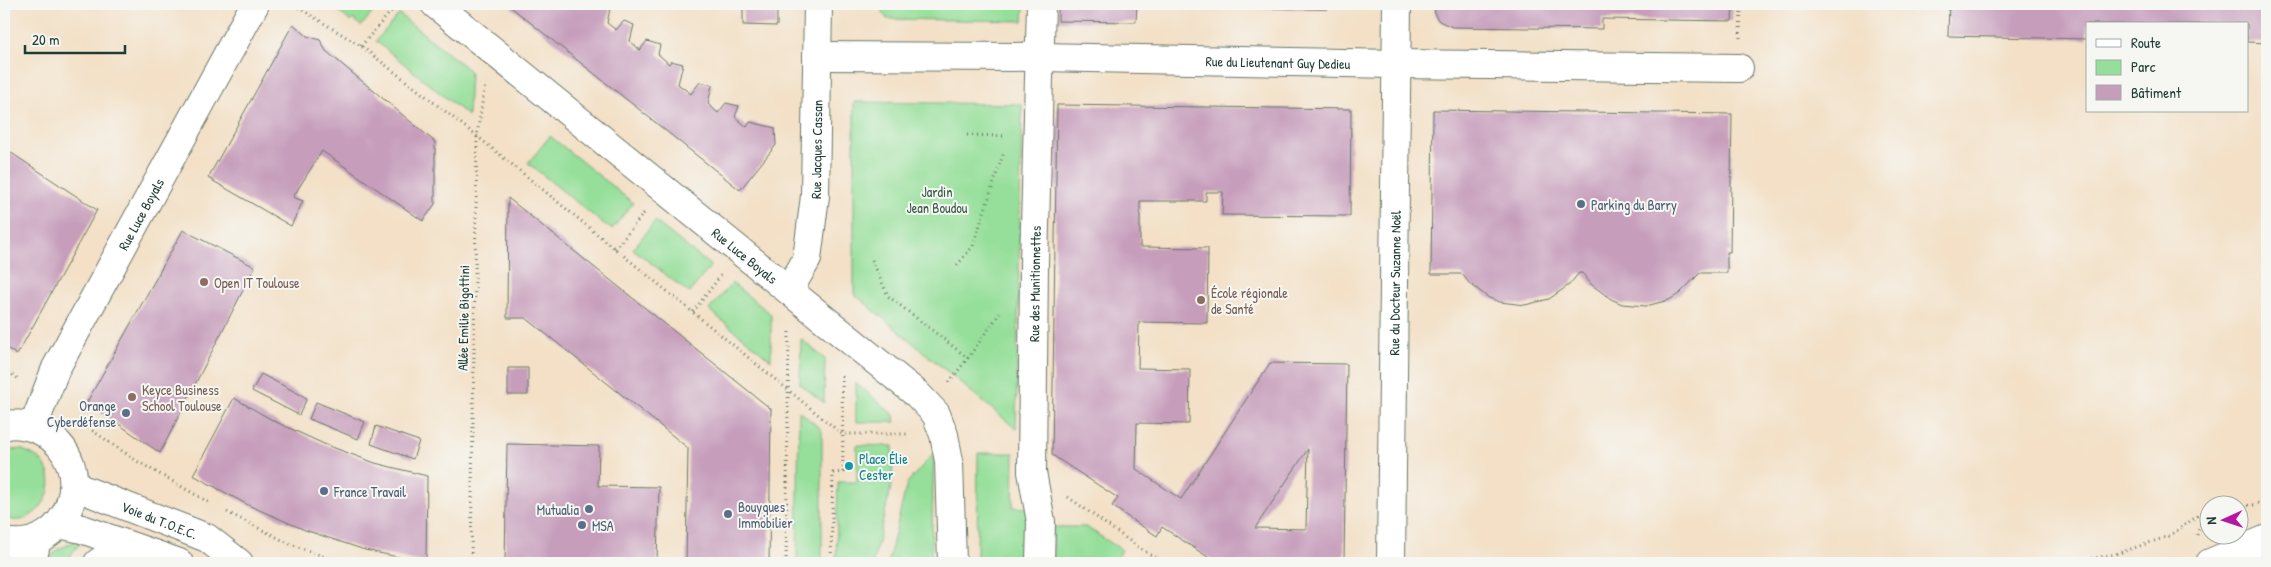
<svg xmlns="http://www.w3.org/2000/svg" width="2271" height="567" viewBox="0 0 2271 567" font-family="'Patrick Hand',sans-serif">
<style>
.green{fill:#95df9a;stroke:#5a8e67}
.building{fill:#c69dbb;fill-rule:evenodd}
.lines{fill:none;stroke-linecap:round;stroke-linejoin:round}
.minor-casing{stroke:#697667;stroke-width:30}
.highway-casing{stroke:#697667;stroke-width:30}
.path{stroke:#697667;stroke-width:3;stroke-dasharray:1 4;stroke-linecap:butt}
.minor{stroke:#fff;stroke-width:28}
.highway{stroke:#fff;stroke-width:28}
.service-dot{fill:#5c6f8a;stroke:#f6f6f2;stroke-width:2}
.education-dot{fill:#8d6e63;stroke:#f6f6f2;stroke-width:2}
.culture-dot{fill:#0f9aa8;stroke:#f6f6f2;stroke-width:2}
.labels{text-anchor:middle;dominant-baseline:central;stroke-width:4;stroke-linejoin:round;paint-order:stroke}
.street-label{font-size:14px;fill:#1f3d34;stroke:#f6f6f2}
.park-label{font-size:14px;fill:#375d48;stroke:#f6f6f2}
.service-label{font-size:14px;fill:#4e5e75;stroke:#f6f6f2;text-anchor:start}
.education-label{font-size:14px;fill:#785e54;stroke:#f6f6f2;text-anchor:start}
.culture-label{font-size:14px;fill:#0d838f;stroke:#f6f6f2;text-anchor:start}
</style>
<rect width="100%" height="100%" fill="#f6f6f2"/>
<filter id="ink" filterUnits="userSpaceOnUse"><feTurbulence type="fractalNoise" baseFrequency=".02" numOctaves="2"/><feDisplacementMap in="SourceGraphic" scale="10" xChannelSelector="R" yChannelSelector="G"/><feConvolveMatrix kernelMatrix="1 2 1 2 8 2 1 2 1" color-interpolation-filters="sRGB"/></filter>
<filter id="wash" filterUnits="userSpaceOnUse"><feTurbulence type="fractalNoise" baseFrequency=".0096" numOctaves="4" result="noise"/><feDisplacementMap in="SourceGraphic" scale="20" xChannelSelector="R" yChannelSelector="G"/><feGaussianBlur stdDeviation="1.12" result="paint"/><feColorMatrix in="noise" values="0 0 0 0 0 0 0 0 0 0 0 0 0 0 0 0 0 1.4 0 .05"/><feComposite in="paint" operator="in"/></filter>
<g filter="url(#wash)">
<rect width="100%" height="100%" fill="#f3e0c6"/>
<!-- green -->
<path class="green" d="M330,4H380L361,26L353,19L351,22Z
M878,4H1024L1023,21L887,19Z
M399,14L470,71L468,116L376,41Z
M854,102L1022,104L1016,429L854,294Z
M550,136L633,203L612,229L601,222L528,163Z
M655,221L711,266L689,293L633,249Z
M732,283L771,314V360L709,310Z
M801,339L825,359L824,403L800,384Z
M856,383L894,415L895,422H856Z
M799,411L822,430V563H797Z
M857,445L893,446L892,483L873,563H836L838,482H857Z
M21,449C26,452 34,454 38,458C62,477 46,515 19,520C14,521 8,519 4,518V451Z
M934,453L931,563H888L907,483Z
M978,453H1014L1013,507L1028,508L1030,563H977Z
M1053,527H1086L1122,550L1114,563H1053Z
M75,541L80,543L65,563H46L57,550Z"/>
<g id="blocks">
<!-- building -->
<path class="building" d="M512,4H611L607,23L616,30L624,21L634,25L630,41L640,50L647,41L660,45L658,54L669,64L671,61L683,64L678,84L691,94L700,82L712,85L708,104L718,113L726,103L739,106L735,117L747,127L750,122L775,128L776,145L740,190L512,8Z
M743,4H777V26L743,25Z
M1058,4H1137L1136,22L1058,21Z
M1177,4H1327V9L1177,7Z
M1434,4H1733L1732,21L1602,19V29L1452,27L1439,21L1435,15Z
M1949,4H2267V43L2247,42V24H2087V39L1948,36Z
M293,24L307,36L320,40L326,51L435,142V204L423,221L322,151L293,197L303,201L291,226L208,178Z
M1057,105L1351,109L1350,216L1222,215L1223,192H1206V201H1140V247L1208,248L1207,323L1139,322L1138,368L1190,369L1189,424L1137,423L1136,469L1181,499L1270,363L1347,364L1344,563H1217L1162,527L1157,536L1134,521L1112,506L1118,498L1052,455ZM1308,449L1306,529L1255,528Z
M1433,110L1732,114L1730,252H1727V273H1700L1679,294L1669,300L1646,306L1622,304L1611,299L1592,285L1582,273H1579L1569,285L1549,299L1525,305L1500,302L1489,298L1469,283L1462,274H1431Z
M4,148L97,210L17,355L4,346Z
M508,198L771,409L769,563H686L688,448L526,318H507Z
M183,230L255,267L160,453L87,402Z
M508,368H528V395H508Z
M261,374L307,398L299,415L252,391Z
M234,398L274,421L324,444L375,463L427,476L426,563L365,550L305,530L248,505L193,475Z
M316,402L365,422L358,439L309,419Z
M376,426L419,441L413,459L371,444Z
M507,444L599,446L598,486L659,487L657,563H505Z"/>
</g>
</g>
<g filter="url(#ink)">
<use href="#blocks" fill-opacity="0" stroke="#697667" stroke-width="1"/>
<g class="lines">
<defs>
<g id="minor">
<path id="s1" d="M435,4L845,336L917,394L936,414L944,435L949,461L952,563"/>
<path id="s2" d="M817,56L1040,57L1396,64L1739,68"/>
<path id="s3" d="M789,290L807,259L815,196L818,4"/>
<path d="M4,426C15,422 31,426 41,431C101,462 71,555 4,542"/>
<path id="s4" d="M33,427L56,368L255,4"/>
<path id="s5" d="M74,486L207,538L239,563"/>
<path d="M59,524L82,529L179,563"/>
<path id="s6" d="M1040,563L1041,522L1032,472L1034,263L1041,4"/>
<path id="s7" d="M1391,563L1397,4"/>
<path d="M2210,563L2267,539"/>
</g>
<path id="highway" d="M32,563L37,539
M98,563L105,558L132,547"/>
</defs>
<!-- minor casing -->
<use href="#minor" class="minor-casing"/>
<!-- highway casing -->
<use href="#highway" class="highway-casing"/>
<!-- path -->
<path class="path" d="M294,5L361,46L477,136L842,434H910
M1740,38L1741,4
M361,46L394,8
M967,135L1006,136
M615,249L644,213
M872,260L888,296L968,358
M957,265L973,246L1004,152
M693,312L721,275
M4,369L20,380
M949,382L968,358L1002,310
M84,425L137,461L210,503
M1068,497L1141,549L1165,563
M2238,506L2253,505L2267,500
M227,512L290,544L342,563
M2197,535L2206,510H2208
M471,563L477,136L485,85
M786,563L789,331
M831,563L833,473L843,472L842,373
M2067,563L2116,554L2169,536L2206,510"/>
<!-- minor -->
<use href="#minor" class="minor"/>
<!-- highway -->
<use href="#highway" class="highway"/>
</g>
</g>
<!-- markers -->
<g class="service-dot">
<circle cx="1581" cy="204" r="5"/>
<circle cx="126" cy="413" r="5"/>
<circle cx="324" cy="491" r="5"/>
<circle cx="589" cy="509" r="5"/>
<circle cx="728" cy="514" r="5"/>
<circle cx="582" cy="525" r="5"/>
</g>
<g class="education-dot">
<circle cx="204" cy="282" r="5"/>
<circle cx="1201" cy="300" r="5"/>
<circle cx="132" cy="397" r="5"/>
</g>
<circle class="culture-dot" cx="849" cy="466" r="5"/>
<g class="labels">
<!-- street labels -->
<g class="street-label">
<text stroke="none"><textPath href="#s2" startOffset="461">Rue du Lieutenant Guy Dedieu</textPath></text>
<text stroke="none"><textPath href="#s3" startOffset="146">Rue Jacques Cassan</textPath></text>
<text stroke="none"><textPath href="#s4" startOffset="239">Rue Luce Boyals</textPath></text>
<text stroke="none"><textPath href="#s1" startOffset="399">Rue Luce Boyals</textPath></text>
<text stroke="none"><textPath href="#s7" startOffset="280">Rue du Docteur Suzanne Noël</textPath></text>
<text stroke="none"><textPath href="#s6" startOffset="280">Rue des Munitionnettes</textPath></text>
<text transform="translate(463 318) rotate(-89)">Allée Emilie Bigottini</text>
<text stroke="none"><textPath href="#s5" startOffset="92">Voie du T.O.E.C.</textPath></text>
</g>
<!-- park labels -->
<g class="park-label">
<text x="937" y="191">Jardin<tspan x="937" dy="16">Jean Boudou</tspan></text>
</g>
<!-- service labels -->
<g class="service-label">
<text x="1591" y="204">Parking du Barry</text>
<text x="116" y="405" text-anchor="end">Orange<tspan x="116" dy="16">Cyberdéfense</tspan></text>
<text x="334" y="491">France Travail</text>
<text x="738" y="506">Bouygues<tspan x="738" dy="16">Immobilier</tspan></text>
<text x="579" y="509" text-anchor="end">Mutualia</text>
<text x="592" y="525">MSA</text>
</g>
<!-- education labels -->
<g class="education-label">
<text x="214" y="282">Open IT Toulouse</text>
<text x="1211" y="292">École régionale<tspan x="1211" dy="16">de Santé</tspan></text>
<text x="142" y="389">Keyce Business<tspan x="142" dy="16">School Toulouse</tspan></text>
</g>
<!-- culture labels -->
<g class="culture-label">
<text x="859" y="458">Place Élie<tspan x="859" dy="16">Cester</tspan></text>
</g>
</g>
<!-- margin -->
<rect width="2271" height="567" fill="none" stroke="#f6f6f2" stroke-width="20"/>
<!-- legend -->
<rect x="2086" y="22" width="162" height="90" fill="#f6f6f2" stroke="#a0aca6"/>
<rect x="2096" y="39" width="25" height="8" fill="#ffffff" stroke="#a0aca6"/>
<text x="2131" y="48" font-size="15" fill="#1f3d34">Route</text>
<rect x="2096" y="60" width="25" height="15" fill="#95df9a" stroke="#a0aca6"/>
<text x="2131" y="72" font-size="15" fill="#1f3d34">Parc</text>
<rect x="2096" y="85" width="25" height="15" fill="#c69dbb" stroke="#a0aca6"/>
<text x="2131" y="98" font-size="15" fill="#1f3d34">Bâtiment</text>
<!-- north arrow -->
<g transform="translate(2224 520) rotate(267)"><circle r="24" fill="#f6f6f2" stroke="#a0aca6"/>
<path d="M0-4L9 19L0 12L-9 19Z" fill="#b5179e"/>
<text y="-8" font-size="14" font-weight="bold" text-anchor="middle" fill="#1f3d34">N</text>
</g>
<!-- scale -->
<path d="M25 45v8h100v-8" fill="none" stroke="#1f3d34" stroke-width="2.5"/>
<text x="32" y="45" font-size="15" fill="#1f3d34" stroke="#f6f6f2" stroke-width="4" paint-order="stroke">20 m</text>
</svg>
